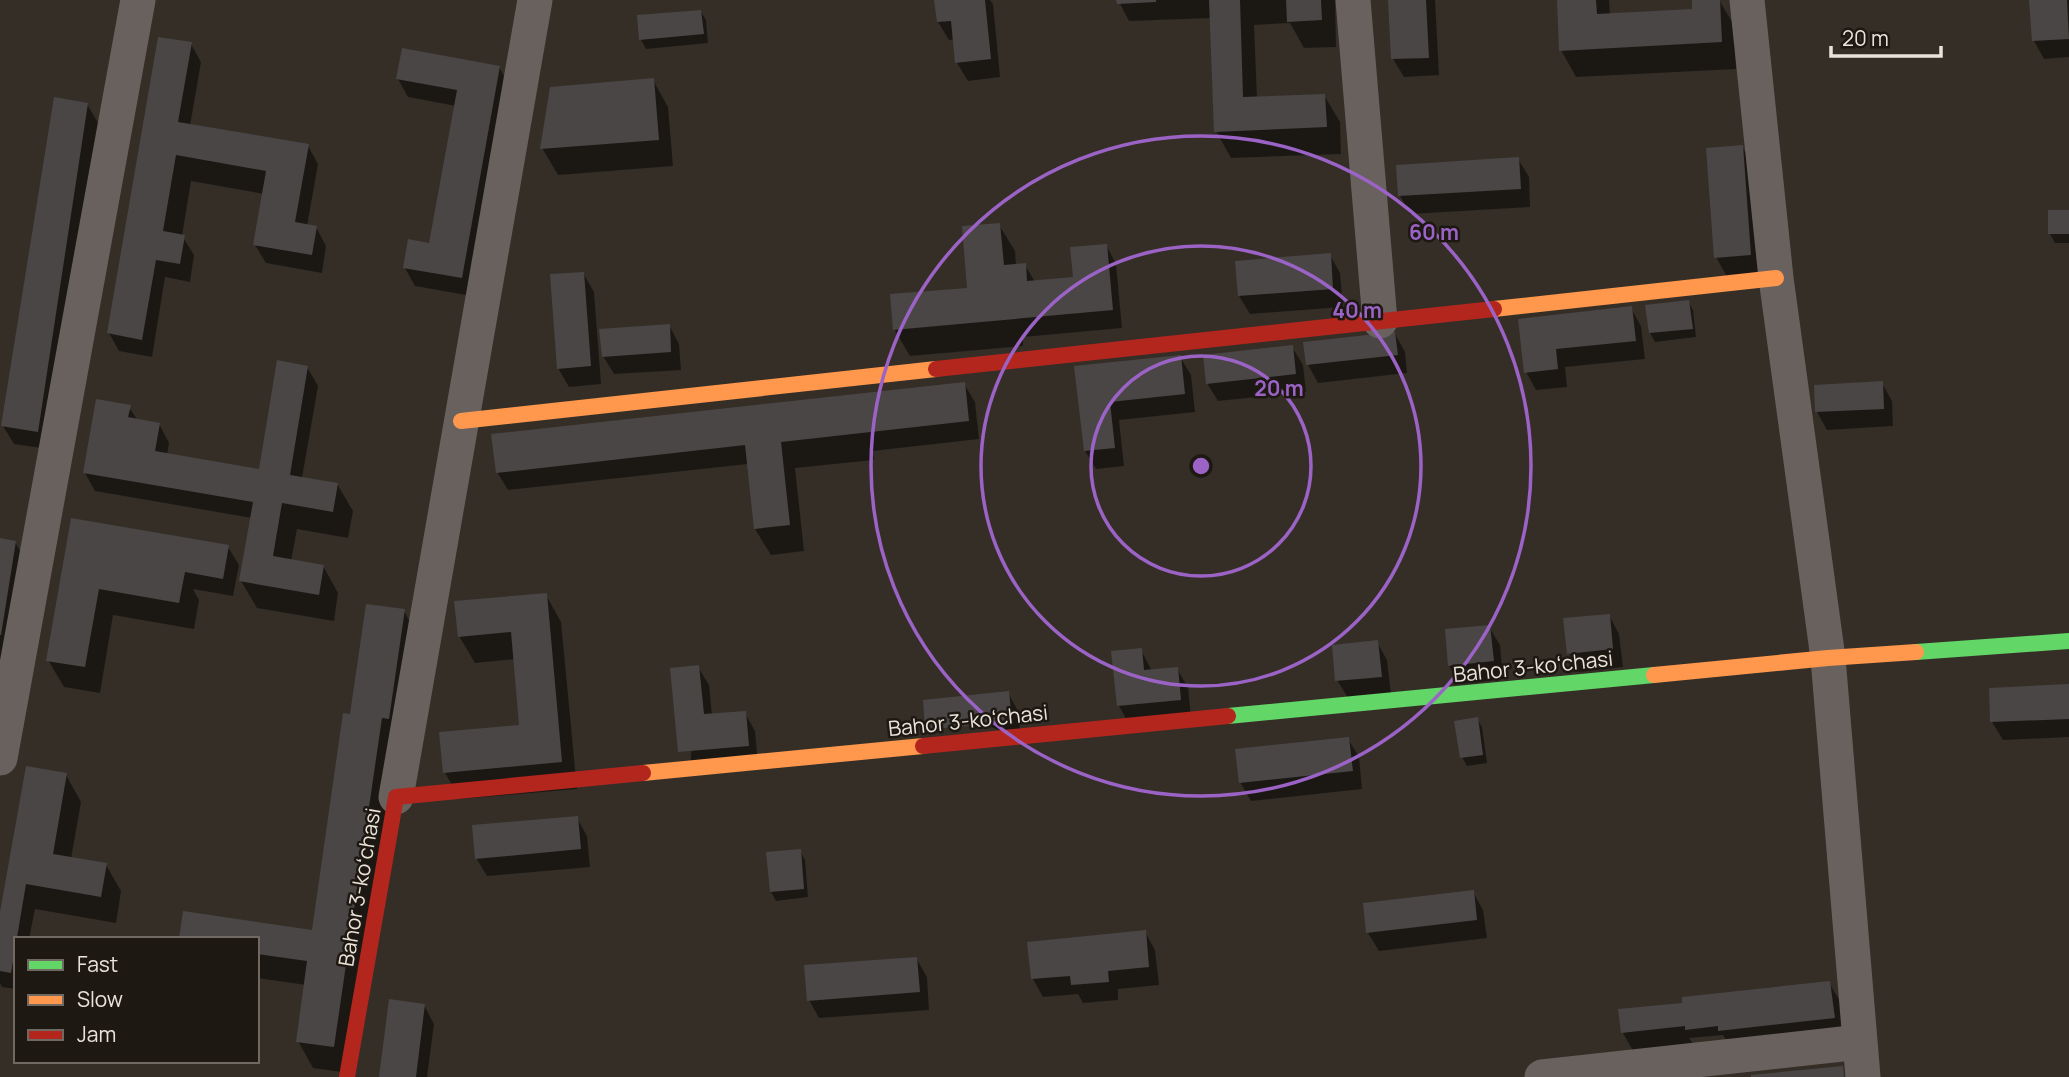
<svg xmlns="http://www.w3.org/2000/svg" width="2069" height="1077" viewBox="0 0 2069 1077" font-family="Manrope,sans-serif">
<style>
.shadow{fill:#0007}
.building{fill:#4a4646}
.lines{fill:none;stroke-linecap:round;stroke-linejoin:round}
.street{stroke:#69615e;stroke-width:35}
.fast{stroke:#63d668;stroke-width:16}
.slow{stroke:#ff974d;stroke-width:16}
.jam{stroke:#b3261e;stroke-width:16}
.ring{fill:none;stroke:#9c63c7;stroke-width:3.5}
.labels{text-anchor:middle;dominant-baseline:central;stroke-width:5;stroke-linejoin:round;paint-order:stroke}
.street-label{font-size:21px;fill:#eae3da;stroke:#1d1812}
.centre{fill:#9c63c7;stroke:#1d1812;stroke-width:3.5}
.ring-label{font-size:21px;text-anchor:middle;font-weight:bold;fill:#9c63c7;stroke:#1d1812;stroke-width:5;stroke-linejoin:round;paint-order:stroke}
</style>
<rect width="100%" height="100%" fill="#342e27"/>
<!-- shadow -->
<path class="shadow" d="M936,0H990L993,4L1000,77L968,81L957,63L955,39L949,40L938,22Z
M1118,0H1335L1336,47L1304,48L1290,23L1254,25L1257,98L1324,95L1340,122L1341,154L1231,158L1216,131L1211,18L1129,21Z
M1390,0H1435L1439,75L1404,77L1393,59Z
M1558,0H1609L1610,15L1694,10L1693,0H1719L1734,25L1736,69L1576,77L1561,50Z
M2031,0H2069V57L2044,59L2034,41Z
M701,12L706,20L708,43L646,49L641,40L639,17Z
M191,44L201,62L190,126L308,146L318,164L307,226L316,227L326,246L322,273L266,263L255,245L264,194L191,181L182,236L194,255L190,282L165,277L152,357L119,351L109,333Z
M499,67L509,85L472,296L415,286L405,268L431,245L456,106L408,97L398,79Z
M653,80L668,107L673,166L558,175L542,148Z
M87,104L98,123L48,449L14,444L3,426Z
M1742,147L1753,165L1760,272L1726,275L1716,257Z
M1518,159L1529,177L1530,207L1410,214L1400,196L1398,166Z
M2069,212V243H2055L2050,234Z
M999,225L1015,251L1016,266L1025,265L1035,282L1074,279L1106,245L1116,264L1122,328L1023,337V346L910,356L894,329L969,289Z
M1330,255L1340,273L1343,307L1250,314L1239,296Z
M583,273L594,292L601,384L569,387L558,368Z
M1688,302L1693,310L1696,337L1655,342L1650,333Z
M1631,308L1641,326L1645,359L1565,367L1567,387L1536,390L1526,372L1520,320Z
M669,325L679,344L681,370L614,374L603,356Z
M1395,334L1405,352L1407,373L1318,383L1308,365Z
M1292,347L1303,365L1306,392L1218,401L1207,383Z
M1180,357L1191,375L1195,412L1119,420L1124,466L1096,469L1085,451L1076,368Z
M307,367L318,386L302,478L337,484L353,511L348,538L297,529L291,561L323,566L338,593L334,621L257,608L241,581L252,518L95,491L85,473L129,407L138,421L159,424L169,443L167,455L259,473Z
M1882,383L1892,401L1893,426L1827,430L1817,412Z
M964,384L975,402L979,439L873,451L874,460L795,468L804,551L771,555L755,529L748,464L508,490L497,472Z
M73,520L228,547L239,565L233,596L193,589L199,600L194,629L113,615L100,693L64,687L48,660Z
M0,540L15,542L26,561L0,669Z
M546,595L561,622L577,789L460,799L445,773L521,726L515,659L475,663L459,636Z
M404,611L414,629L349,1073L313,1068L298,1041L306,985L257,978V939L315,932L352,716Z
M1609,615L1619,634L1623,667L1579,672L1569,653Z
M1489,627L1500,645L1503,679L1460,684L1449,666Z
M1377,642L1387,660L1391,694L1348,698L1337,680Z
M1141,650L1152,671L1177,669L1188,687L1191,718L1129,724L1119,706L1113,653Z
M698,667L709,685L712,716L745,713L755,731L758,764L690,769Z
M2069,686V737L2003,740L1992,722Z
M1008,693L1018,711L1021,739L925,701Z
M1477,719L1482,727L1487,763L1467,766L1462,757Z
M1348,739L1359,757L1362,789L1251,801L1240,782Z
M66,775L81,802L71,859L106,865L121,891L116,923L35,909L29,939H16V989L2,987L0,983V922Z
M577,818L587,836L590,867L487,876L476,858Z
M800,851L805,860L808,897L776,901L771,892Z
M1473,892L1483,910L1487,938L1379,951L1368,933L1365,905Z
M1145,932L1155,950L1159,985L1118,989V1000L1083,1003L1078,994L1043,997L1033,979Z
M916,958L927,977L929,1010L819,1018L809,1000Z
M1829,983L1840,1001L1844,1036L1731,1048L1723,1035L1689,1038L1693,1044L1633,1051L1623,1033L1681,1004Z
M424,1005L434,1024L427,1077H381Z"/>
<!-- building -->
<path class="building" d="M934,0H985L991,59L955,63L951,21L937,22Z
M1116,0H1156V2L1117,4Z
M1209,0H1240L1243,97L1325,94L1327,127L1214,132Z
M1286,0H1321L1322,20L1287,22Z
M1388,0H1426L1429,58L1391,59Z
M1557,0H1596L1597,14L1692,9V0H1720L1722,42L1559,51Z
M2029,0H2067L2069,39L2032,41Z
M701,10L704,34L639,40L637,15Z
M158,37L192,42L178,122L309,144L295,222L317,226L312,255L253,245L266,171L176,155L163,231L185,235L180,264L156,260L142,340L107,333Z
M402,48L500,66L462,278L403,268L408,239L429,243L457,90L396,79Z
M654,78L659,140L540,149L550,87Z
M54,97L88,103L38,432L1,426Z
M1743,145L1751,255L1714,258L1706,148Z
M1519,157L1521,189L1398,196L1396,165Z
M2048,210H2069V234H2048Z
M1000,223L1004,265L1026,263L1027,281L1073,277L1070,247L1107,244L1113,310L893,330L890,294L967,288L962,226Z
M1331,253L1333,289L1238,296L1235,261Z
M584,272L591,366L557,369L550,274Z
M1689,300L1693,329L1649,333L1645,305Z
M1632,306L1636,341L1556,349L1558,369L1524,373L1518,319Z
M670,324L671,352L602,357L599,329Z
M1395,332L1398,355L1306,365L1303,342Z
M1293,345L1296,374L1206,384L1203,355Z
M1181,355L1185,394L1110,402L1115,448L1084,451L1074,366Z
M277,360L308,366L290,475L338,483L333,512L282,503L273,556L324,565L319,595L239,581L253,502L83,473L96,399L131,405L128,417L160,423L155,451L259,469Z
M1883,381L1884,409L1815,412L1814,385Z
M965,382L969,421L781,442L790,525L754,529L745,445L496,473L491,434Z
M71,518L229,545L223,579L185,572L179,603L99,589L85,667L46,661Z
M0,538L16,541L1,635H0Z
M547,593L562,762L443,773L439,732L519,725L511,632L458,637L454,601Z
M366,604L405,609L389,719L382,718L334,1047L296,1042L307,961L257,954V939H179L183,911L312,930L343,713L350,714Z
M1610,614L1613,649L1567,654L1563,618Z
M1490,625L1494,661L1448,666L1445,629Z
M1378,640L1382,677L1335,681L1332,645Z
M1142,648L1144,670L1178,667L1181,700L1117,706L1111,651Z
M699,665L704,714L746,711L749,746L678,752L670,668Z
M2069,684V719L1990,722L1989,688Z
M1009,691L1012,721L925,730L923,700Z
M1478,717L1483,755L1460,758L1454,721Z
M1349,737L1353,771L1239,783L1235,749Z
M26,766L67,773L53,854L107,863L101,897L26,884L11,973L0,971V912Z
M578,816L581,849L475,859L472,825Z
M801,849L804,889L770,892L766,852Z
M1474,890L1477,920L1366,933L1363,903Z
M1146,930L1149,967L1108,971L1109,982L1071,985L1070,976L1031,979L1027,942Z
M917,957L920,992L807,1001L804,965Z
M1830,981L1835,1018L1718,1031V1026L1685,1030V1026L1621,1033L1618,1009L1682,1003V997Z
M389,999L425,1004L416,1077H379Z
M1843,1066L1844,1077H1751V1075Z"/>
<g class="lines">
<!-- street -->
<path class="street" d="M1353,0L1380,321
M1747,0L1776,278L1828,658L1863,1077
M0,758L138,0
M396,797L535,0
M1542,1077L1860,1042"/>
<!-- fast -->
<path class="fast" d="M1916,652L2069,641
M1228,716L1654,675"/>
<!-- slow -->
<path class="slow" d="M1494,309L1776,278
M461,421L936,369
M1654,675L1828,658L1916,652
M643,773L923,746"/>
<!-- jam -->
<path class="jam" d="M936,369L1494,309
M923,746L1228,716
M347,1077L396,797L643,773"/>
</g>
<!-- distance rings -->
<g class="ring">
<circle cx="1201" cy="466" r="110"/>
<circle cx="1201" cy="466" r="220"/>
<circle cx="1201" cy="466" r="330"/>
</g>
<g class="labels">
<!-- street labels -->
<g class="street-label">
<text transform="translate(1533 666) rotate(-6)">Bahor 3-koʻchasi</text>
<text transform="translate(968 720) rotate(-6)">Bahor 3-koʻchasi</text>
<text transform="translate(359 887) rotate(-80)">Bahor 3-koʻchasi</text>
</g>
</g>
<circle cx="1201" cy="466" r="10" class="centre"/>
<g class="ring-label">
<text x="1434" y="240">60 m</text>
<text x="1357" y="318">40 m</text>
<text x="1279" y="396">20 m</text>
</g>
<!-- legend -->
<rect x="14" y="937" width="245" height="126" fill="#1d1812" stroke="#6f6962" stroke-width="2"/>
<rect x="28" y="960" width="35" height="10" fill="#63d668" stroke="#6f6962" stroke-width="2"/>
<text x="77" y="972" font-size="21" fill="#eae3da">Fast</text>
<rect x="28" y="995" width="35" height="10" fill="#ff974d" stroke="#6f6962" stroke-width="2"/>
<text x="77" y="1007" font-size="21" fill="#eae3da">Slow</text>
<rect x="28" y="1030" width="35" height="10" fill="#b3261e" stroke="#6f6962" stroke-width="2"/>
<text x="77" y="1042" font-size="21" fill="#eae3da">Jam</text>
<!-- scale -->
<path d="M1831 46v10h110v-10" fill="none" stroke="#eae3da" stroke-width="3.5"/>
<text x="1842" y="46" font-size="21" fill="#eae3da" stroke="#1d1812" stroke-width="5" paint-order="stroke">20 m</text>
</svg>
